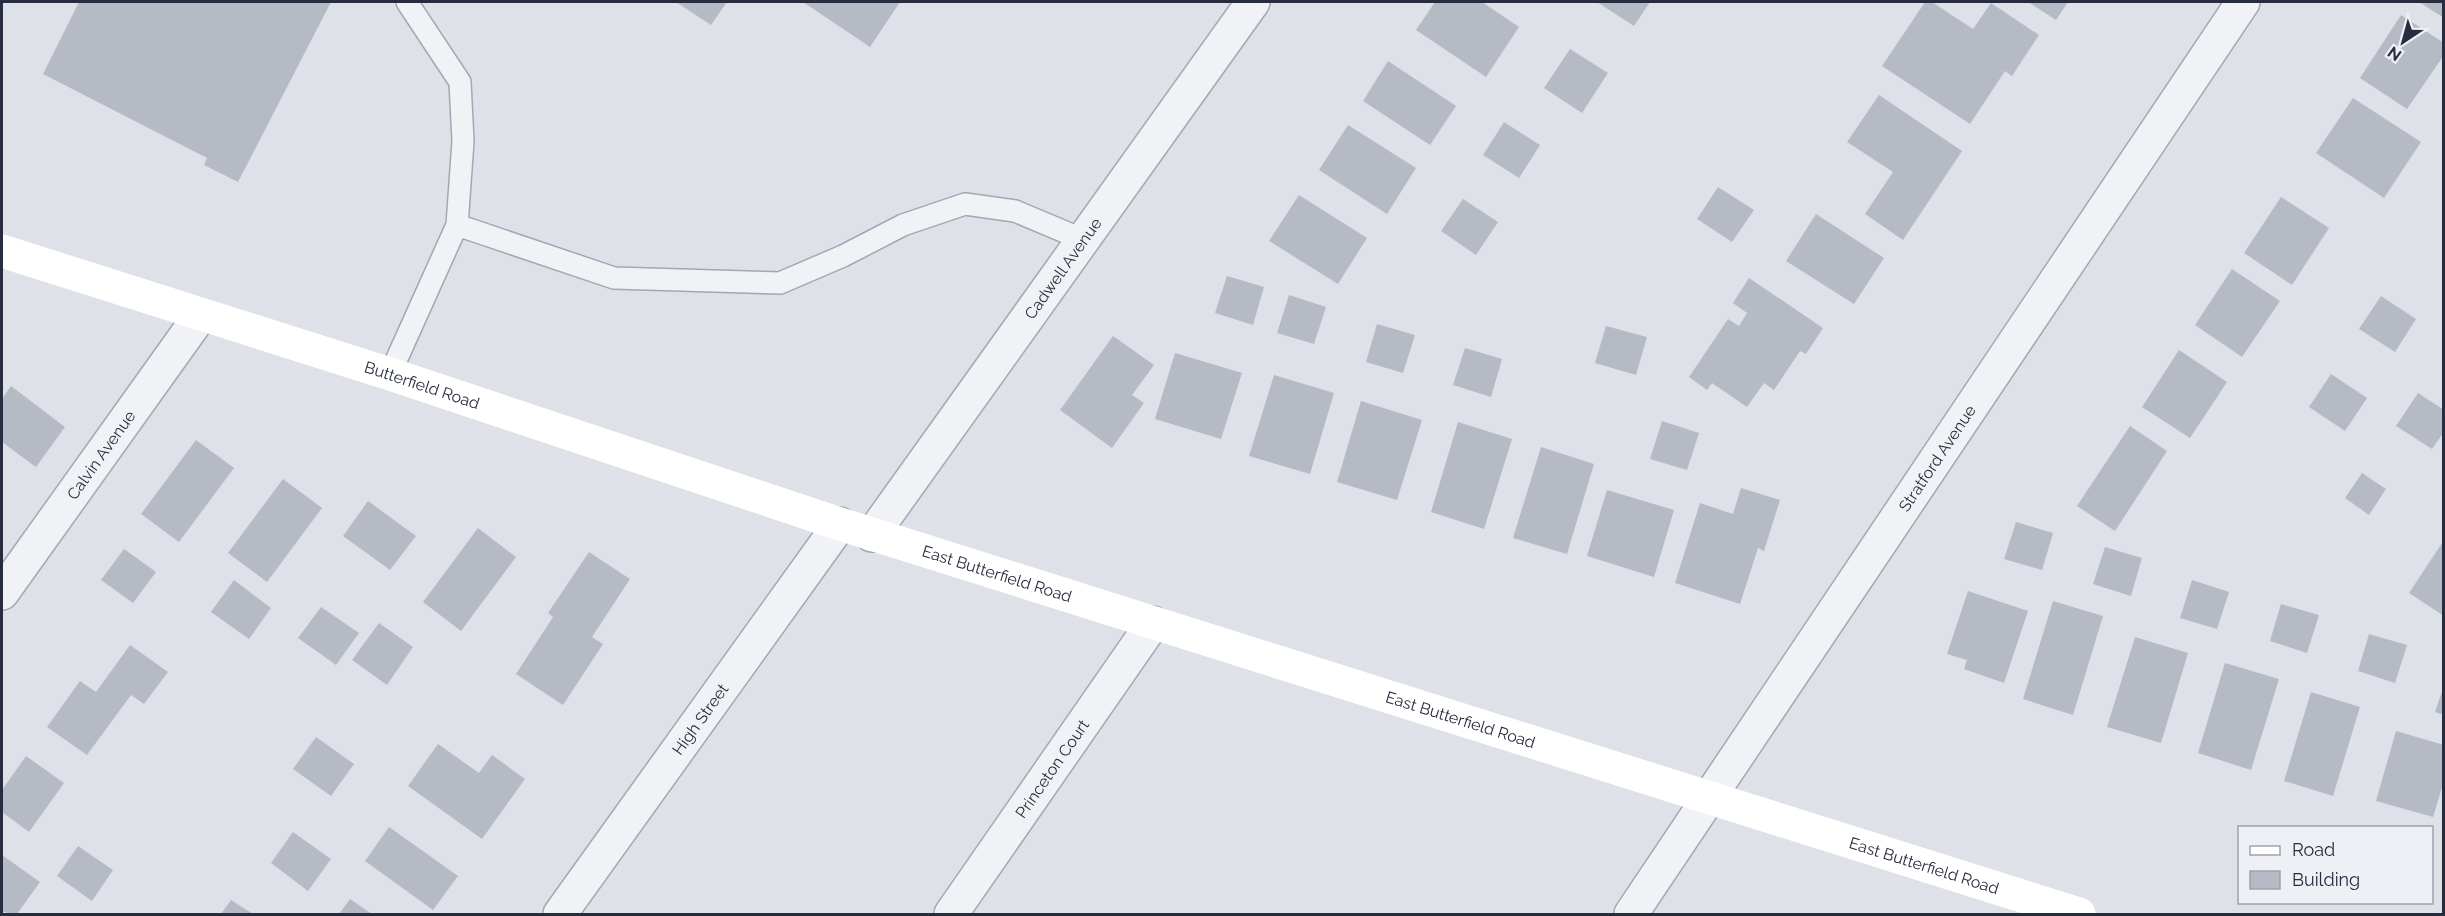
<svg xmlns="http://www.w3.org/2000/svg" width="2445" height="916" viewBox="0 0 2445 916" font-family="Raleway,sans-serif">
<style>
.building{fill:#b6bac5}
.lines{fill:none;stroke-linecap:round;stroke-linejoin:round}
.lane-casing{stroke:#a3a7b2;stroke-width:24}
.street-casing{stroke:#a3a7b2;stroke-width:36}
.lane{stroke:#f1f2f6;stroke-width:21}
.street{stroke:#f1f2f6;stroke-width:33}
.secondary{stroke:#fff;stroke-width:33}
.labels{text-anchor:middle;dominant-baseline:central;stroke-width:4.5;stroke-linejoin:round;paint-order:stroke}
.street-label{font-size:16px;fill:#272d3f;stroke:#eef0f6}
</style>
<rect width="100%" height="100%" fill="#dee1e8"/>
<!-- building -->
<path class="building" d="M79,2H331L238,182L204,165L207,158L43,74Z
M676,2H727L711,25Z
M803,2H900L870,47Z
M1435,2H1482L1519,27L1486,77L1416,30Z
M1597,2H1650L1634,26Z
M1925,2H1932L1973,29L1991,3L2039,35L2012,76L2005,71L1970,124L1882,66Z
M2028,2H2068L2056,20Z
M2419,2H2444V18Z
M2401,15L2444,43V55L2407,109L2360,78Z
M1570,49L1608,73L1582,113L1544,88Z
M1388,61L1456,106L1430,145L1363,101Z
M1879,95L1962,151L1903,240L1865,214L1893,172L1847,142Z
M2353,98L2421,142L2384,198L2316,153Z
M1504,122L1540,145L1519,178L1483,155Z
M1348,125L1416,168L1387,214L1319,170Z
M1718,187L1754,210L1732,242L1697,219Z
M1299,195L1367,238L1338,284L1269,241Z
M2281,197L2329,228L2292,285L2244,253Z
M1463,199L1498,222L1476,255L1441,231Z
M1816,214L1884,258L1854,304L1786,261Z
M2232,269L2280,301L2242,357L2195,325Z
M1227,276L1264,287L1253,325L1215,313Z
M1749,278L1823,328L1806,354L1800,351L1774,390L1764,383L1747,407L1712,383L1707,390L1689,377L1728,319L1739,326L1747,313L1733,303Z
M1289,295L1326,307L1314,344L1277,333Z
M2381,296L2416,319L2395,352L2359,329Z
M1377,324L1415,335L1403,373L1366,362Z
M1606,326L1647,337L1636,375L1595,363Z
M1113,336L1154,365L1132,395L1144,403L1112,448L1060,410Z
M1465,348L1502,359L1491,397L1453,385Z
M2179,350L2227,382L2190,438L2142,407Z
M1175,353L1242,373L1221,439L1155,419Z
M2331,374L2367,398L2345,431L2309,407Z
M1274,375L1334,393L1310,474L1249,456Z
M11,386L65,427L36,467L2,442V399Z
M2418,393L2444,410V432L2432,449L2396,426Z
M1361,401L1422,420L1397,500L1337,482Z
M1662,421L1699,433L1687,470L1650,459Z
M1458,422L1512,439L1484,529L1431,512Z
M2130,426L2167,451L2115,531L2077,506Z
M196,440L234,468L179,542L141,514Z
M1541,447L1594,464L1567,554L1513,538Z
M2362,473L2386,489L2369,515L2345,498Z
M283,479L322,508L267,582L228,553Z
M1741,488L1780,500L1764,551L1758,548L1740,604L1675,583L1700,503L1733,514Z
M1607,490L1674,510L1654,577L1587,556Z
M368,501L416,536L390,570L343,536Z
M2016,522L2053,533L2042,570L2004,559Z
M478,528L516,557L461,631L423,602Z
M2444,540V616L2409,593Z
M2105,547L2142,558L2131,596L2093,584Z
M124,549L156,572L133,603L101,580Z
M589,552L630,579L592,637L603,644L563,705L516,674L553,617L548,613Z
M234,580L271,608L249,639L211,612Z
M2192,580L2229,592L2217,629L2180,618Z
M1968,591L2028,611L2004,683L1964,669L1967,660L1947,654Z
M2053,601L2103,616L2073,715L2023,699Z
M2281,604L2319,615L2307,653L2270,641Z
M321,607L359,633L336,665L298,638Z
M379,623L413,647L387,685L352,660Z
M2369,634L2407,645L2395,683L2358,671Z
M2135,637L2188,653L2161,743L2107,727Z
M130,645L168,672L144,704L131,695L87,755L47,727L80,681L96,692Z
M2225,663L2279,679L2251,770L2198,753Z
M2443,688H2444V715L2435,712Z
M2311,692L2360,707L2333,796L2284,781Z
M2396,731L2444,745V781L2433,817L2376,801Z
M316,737L354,764L331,796L293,769Z
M438,744L479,773L492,755L525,779L482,839L408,786Z
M26,756L64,783L29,832L2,812V790Z
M389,827L458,876L433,910L365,861Z
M293,832L331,859L308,891L271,863Z
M78,846L113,870L92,901L57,876Z
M2,855L40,882L17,914L2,912Z
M350,899L372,914H339Z
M231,900L253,914H221Z"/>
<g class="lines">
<defs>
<path id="lane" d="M407,2L460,82L463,141L457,225
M390,374L457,225L614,278L780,283L843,256L903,225L965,204L1015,211L1084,240"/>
<g id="street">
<path id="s1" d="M872,535L1253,2"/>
<path id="s2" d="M2,593L200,316"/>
<path id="s3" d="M560,914L840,524"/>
<path id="s4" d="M951,914L1153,623"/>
<path id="s5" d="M1631,914L2243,2"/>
</g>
</defs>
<!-- lane casing -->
<use href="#lane" class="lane-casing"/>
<!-- street casing -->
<use href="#street" class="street-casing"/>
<!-- lane -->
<use href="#lane" class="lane"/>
<!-- street -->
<use href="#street" class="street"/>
<!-- secondary -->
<path class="secondary" id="s6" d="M2,251L390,374L840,524L2079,914"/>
</g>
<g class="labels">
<!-- street labels -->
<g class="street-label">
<text stroke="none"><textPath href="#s1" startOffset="328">Cadwell Avenue</textPath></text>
<text stroke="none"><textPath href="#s6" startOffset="441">Butterfield Road</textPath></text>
<text stroke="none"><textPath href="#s2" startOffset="170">Calvin Avenue</textPath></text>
<text stroke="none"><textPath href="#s5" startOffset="549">Stratford Avenue</textPath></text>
<text stroke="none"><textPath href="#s6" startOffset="1046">East Butterfield Road</textPath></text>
<text stroke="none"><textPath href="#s3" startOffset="240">High Street</textPath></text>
<text stroke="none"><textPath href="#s6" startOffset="1532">East Butterfield Road</textPath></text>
<text stroke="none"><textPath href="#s4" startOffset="177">Princeton Court</textPath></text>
<text stroke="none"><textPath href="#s6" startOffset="2018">East Butterfield Road</textPath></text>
</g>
</g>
<!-- border -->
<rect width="2445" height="916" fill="none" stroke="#272d3f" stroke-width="6"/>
<!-- legend -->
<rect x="2238" y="826" width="195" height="78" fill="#eef0f6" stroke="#9ea2ad" stroke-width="1.5"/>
<rect x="2250" y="846" width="30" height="9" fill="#ffffff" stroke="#9ea2ad" stroke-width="1.5"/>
<text x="2292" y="856" font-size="18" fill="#272d3f">Road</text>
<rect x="2250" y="871" width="30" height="18" fill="#b6bac5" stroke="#9ea2ad" stroke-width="1.5"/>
<text x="2292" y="886" font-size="18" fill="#272d3f">Building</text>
<!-- north arrow -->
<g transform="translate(2403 42) rotate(216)" stroke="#eef0f6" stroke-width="4.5" paint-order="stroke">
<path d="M0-4.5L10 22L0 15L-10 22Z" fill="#272d3f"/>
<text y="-9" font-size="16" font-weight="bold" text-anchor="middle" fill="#272d3f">N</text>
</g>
</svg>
